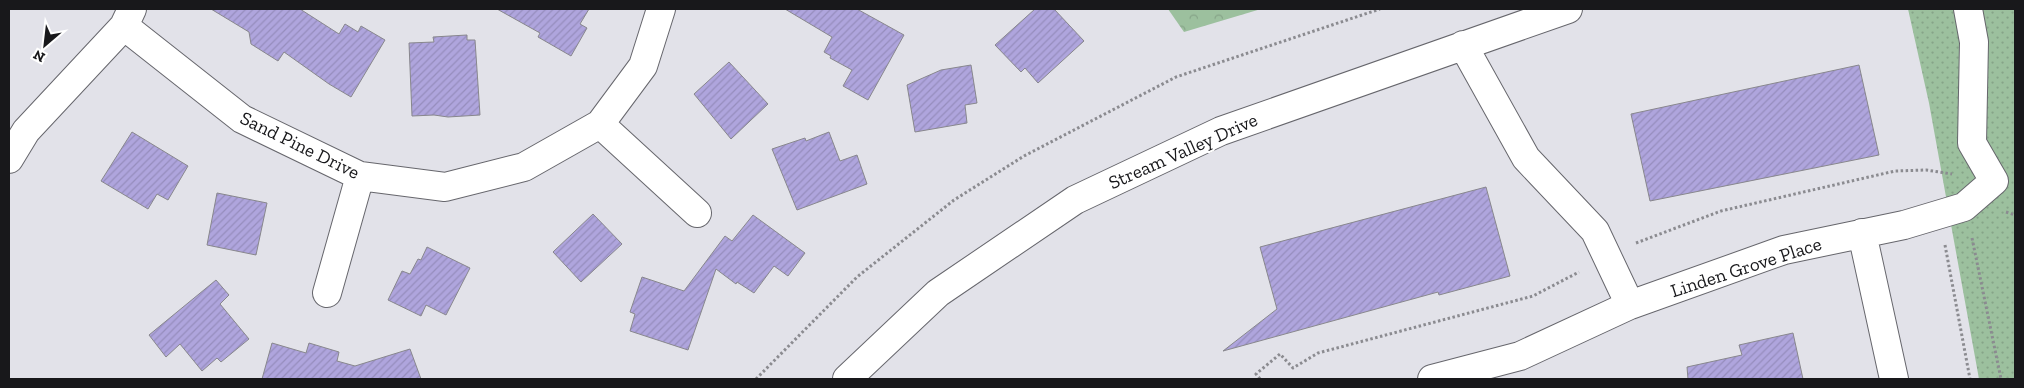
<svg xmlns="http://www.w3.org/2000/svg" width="2024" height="388" viewBox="0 0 2024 388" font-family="'Zilla Slab',serif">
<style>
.grass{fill:url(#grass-dots)}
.forest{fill:url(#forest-crowns)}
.building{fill:url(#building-hatch);stroke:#88878d}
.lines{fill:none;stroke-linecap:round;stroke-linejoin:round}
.street-casing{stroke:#66666c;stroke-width:30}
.path{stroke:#8b8b90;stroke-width:3;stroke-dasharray:2.5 2.5;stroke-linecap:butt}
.street{stroke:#fff;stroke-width:28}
.labels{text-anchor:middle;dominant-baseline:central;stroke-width:4;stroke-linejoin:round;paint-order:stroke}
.street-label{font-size:19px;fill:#18181b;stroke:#fff}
</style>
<defs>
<pattern id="grass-dots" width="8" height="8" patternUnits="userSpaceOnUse" patternTransform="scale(1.25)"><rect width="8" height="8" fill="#9cc09e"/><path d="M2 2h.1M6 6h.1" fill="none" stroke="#86a488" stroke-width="1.8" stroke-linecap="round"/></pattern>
<pattern id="forest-crowns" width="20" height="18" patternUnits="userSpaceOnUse" patternTransform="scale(1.25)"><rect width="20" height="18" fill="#9cc09e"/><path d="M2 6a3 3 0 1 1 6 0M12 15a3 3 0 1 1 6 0" fill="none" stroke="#86a488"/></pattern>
<pattern id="building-hatch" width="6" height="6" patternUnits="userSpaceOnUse" patternTransform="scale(1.25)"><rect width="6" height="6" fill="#afa5dd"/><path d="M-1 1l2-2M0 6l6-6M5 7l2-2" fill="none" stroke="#968dbd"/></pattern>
</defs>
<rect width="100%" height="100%" fill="#e2e2e9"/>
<!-- grass -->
<path class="grass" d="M1908,9H2015V379H1979L1929,103Z"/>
<!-- forest -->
<path class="forest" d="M1168,9H1261L1184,32Z"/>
<!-- building -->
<path class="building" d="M211,9H300L339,34L345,24L358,32L361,26L385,40L351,97L329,84L284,52L278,61L251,44L249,32Z
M497,9H589L580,24L587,28L571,56L538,37L540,33Z
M785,9H857L904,35L868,100L843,86L852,70L830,58L831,56L824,52L832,37Z
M1035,9H1054L1084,41L1038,83L1025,68L1021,72L995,45Z
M467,35V40H475L480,115L448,117L434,115L412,116L409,43L434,42L433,37Z
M729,62L768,104L731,139L694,94Z
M971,65L977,103L965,105L967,123L915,132L907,85L941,70Z
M1859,65L1879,155L1650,201L1631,114Z
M132,132L188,166L168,200L157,194L148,209L101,181Z
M829,132L840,161L857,155L867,184L797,210L772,149L805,138L806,141Z
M1486,187L1510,276L1439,295L1438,292L1223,351L1277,309L1260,247Z
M217,193L267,203L256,255L207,245Z
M593,214L622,244L581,282L553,252Z
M753,215L805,253L788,276L774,266L754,293L737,282L736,284L716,269L688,350L630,331L635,314L630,312L642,277L684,291L725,236L732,241Z
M427,247L470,268L446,315L426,305L421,316L388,300L402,271L410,274L418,259L421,260Z
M216,280L229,295L220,304L249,339L221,362L217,358L202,371L180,344L166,357L149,335Z
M1793,333L1803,379H1688L1687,367L1742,355L1739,345Z
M272,343L306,353L309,343L339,352L337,361L355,366L410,349L421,379H262Z"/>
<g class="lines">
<defs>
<path id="street" d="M124,26L242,119L360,176L445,187L524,167L600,124L643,66L661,9
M1463,45L1526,158L1595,231L1630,305
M600,124L697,213
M9,159L26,131L124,26L132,9
M1862,233L1894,379
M327,293L360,176
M847,379L938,293L1075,200L1221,131L1568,9
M1432,379L1520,356L1630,305L1784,250L1904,225L1964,207L1994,181L1972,143L1974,42L1968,9"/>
</defs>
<!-- street casing -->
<use href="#street" class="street-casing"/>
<!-- path -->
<path class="path" d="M2006,212L2015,215
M1972,238L2001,379
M1636,243L1721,211L1895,171L1926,170L1952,174
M1945,245L1970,379
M756,379L857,277L954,200L1024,156L1176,77L1380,9
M1260,379L1256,374L1280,354L1293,368L1318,353L1533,296L1579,272"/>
<!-- street -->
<use href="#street" class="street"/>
</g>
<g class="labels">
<!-- street labels -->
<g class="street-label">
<text transform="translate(300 145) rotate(26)">Sand Pine Drive</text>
<text transform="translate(1183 151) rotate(-24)">Stream Valley Drive</text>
<text transform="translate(1746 267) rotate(-18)">Linden Grove Place</text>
</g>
</g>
<!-- border -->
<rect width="2024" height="388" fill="none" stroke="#18181b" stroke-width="20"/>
<!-- north arrow -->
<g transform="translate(45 45) rotate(208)" stroke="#ffffff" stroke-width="4" paint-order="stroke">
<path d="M0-4L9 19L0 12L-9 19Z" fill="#18181b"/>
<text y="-8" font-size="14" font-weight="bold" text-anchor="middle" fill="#18181b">N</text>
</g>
</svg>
